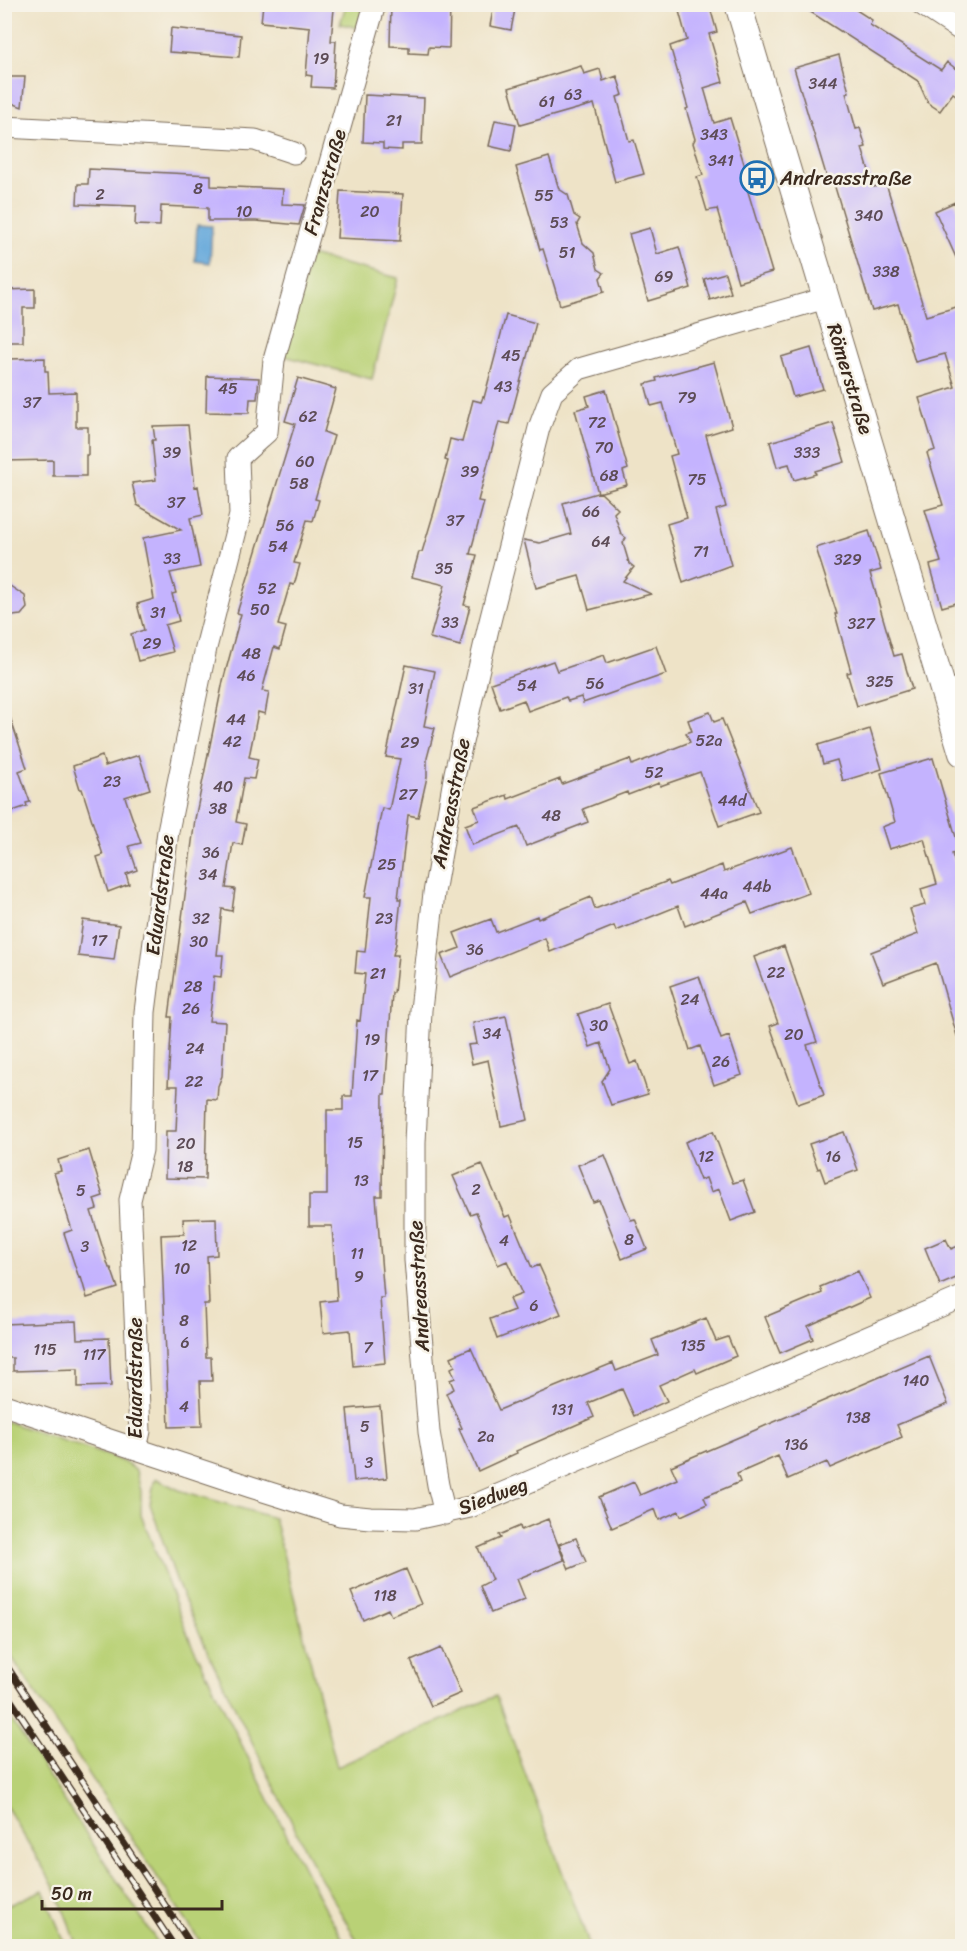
<svg xmlns="http://www.w3.org/2000/svg" width="967" height="1951" viewBox="0 0 967 1951" font-family="Sriracha,sans-serif">
<style>
.green{fill:#b9d176;stroke:#7a7e4a;stroke-width:1.5}
.water{fill:#66a9db;stroke:#506a7c;stroke-width:1.5}
.building{fill:#c4b3fe}
.lines{fill:none;stroke-linecap:round;stroke-linejoin:round}
.minor-casing{stroke:#7a6b59;stroke-width:23}
.tertiary-casing{stroke:#7a6b59;stroke-width:28}
.minor{stroke:#fff;stroke-width:21}
.tertiary{stroke:#fff;stroke-width:26}
.rail-casing{stroke:#3b2a1e;stroke-width:7}
.rail{stroke:#f7f3e8;stroke-width:4.5;stroke-dasharray:14;stroke-linecap:butt}
.labels{text-anchor:middle;dominant-baseline:central;stroke-width:5;stroke-linejoin:round;paint-order:stroke}
.number-label{font-size:16px;fill:#5d4c56}
.poi-label{font-size:20px;fill:#3b2a1e;stroke:#f7f3e8;text-anchor:start}
.street-label{font-size:20px;fill:#3b2a1e;stroke:#f7f3e8}
</style>
<rect width="100%" height="100%" fill="#f7f3e8"/>
<filter id="ink" filterUnits="userSpaceOnUse"><feTurbulence type="fractalNoise" baseFrequency=".0167" numOctaves="2"/><feDisplacementMap in="SourceGraphic" scale="12" xChannelSelector="R" yChannelSelector="G"/><feConvolveMatrix kernelMatrix="1 2 1 2 8 2 1 2 1" color-interpolation-filters="sRGB"/></filter>
<filter id="wash" filterUnits="userSpaceOnUse"><feTurbulence type="fractalNoise" baseFrequency=".008" numOctaves="4" result="noise"/><feDisplacementMap in="SourceGraphic" scale="24" xChannelSelector="R" yChannelSelector="G"/><feGaussianBlur stdDeviation="1.35" result="paint"/><feColorMatrix in="noise" values="0 0 0 0 0 0 0 0 0 0 0 0 0 0 0 0 0 1.4 0 .05"/><feComposite in="paint" operator="in"/></filter>
<g filter="url(#wash)">
<rect width="100%" height="100%" fill="#eee3c7"/>
<!-- green -->
<path class="green" d="M346,5H365L359,28L340,24Z
M310,255L398,278L372,379L284,356Z
M5,1421L111,1457L128,1464L136,1471L141,1491V1515L190,1640L277,1816L323,1905L347,1946H203L5,1647Z
M157,1479L179,1490L274,1518L337,1767L496,1696L590,1946H360L311,1861L213,1663L178,1585L150,1504L154,1482Z
M5,1710L160,1946H78L54,1886L5,1804Z
M43,1890L66,1946H5V1907Z"/>
<!-- water -->
<path class="water" d="M197,225L212,226L210,263L195,261Z"/>
<g id="blocks">
<!-- building -->
<path class="building" d="M263,4H291L334,9L331,41H336L333,88L311,87L312,76L306,75L310,27L261,22Z
M391,4H450L449,48L429,47L428,54L409,53V47L390,46Z
M494,4H516L511,30L490,26Z
M677,4H709L717,32L709,34L723,82L704,88L714,123L730,118L750,183L746,185L772,272L738,282L717,209L707,211L697,177L703,175L693,143L695,139L686,109L688,108L670,46L687,40Z
M798,4H847L872,20L870,25L941,70L947,62L963,74V100L953,93L940,111L928,103L918,81Z
M171,28L241,35L239,57L169,52Z
M839,55L849,92L846,93L856,129L860,128L866,147L862,148L874,187L886,183L926,316L963,305V553H958L963,567V601L942,607L930,565L941,562L925,510L943,505L927,453L935,450L919,398L955,387L945,354L915,362L898,304L872,311L832,177L827,178L794,68Z
M581,66L584,74L600,69L603,81L617,76L623,95L617,97L629,141L634,140L644,174L615,182L594,104L520,125L509,88Z
M4,77H25L22,107L4,100Z
M365,95L424,98L422,144H402V150L383,149V143L363,142Z
M495,120L516,124L511,151L489,146Z
M549,157L559,189L568,195L574,215L580,219L577,224L583,243L594,253L598,269L604,273L600,278L604,292L560,305L543,249L540,250L516,167Z
M89,169L211,175V186L283,189L282,204L305,205L299,225L256,221H208V208L161,206L160,226L135,225L136,206L77,204L78,184H88Z
M340,191L403,194L400,241L337,238Z
M955,202L963,220V273L935,211Z
M650,228L657,254L679,247L691,288L648,301L629,234Z
M725,273L731,293L710,300L704,279Z
M35,289V308H23V342H4V290Z
M506,315L536,323L509,424L499,422L478,501L484,502L470,554L477,555L464,605L470,606L460,646L430,638L445,585L412,577L419,552H422L434,512L448,461L445,460L450,439L462,442L473,400L481,402L483,397L484,398Z
M811,348L823,389L793,397L781,357Z
M45,358V371H48L49,393L76,392V427H88V455H86V476H53V460L4,461V373L9,359Z
M714,362L732,427L706,435L726,507L716,510L731,565L683,583L667,524L687,518L670,456L677,454L663,403L651,406L645,384L657,381L656,378Z
M207,376L259,378L257,399H250L249,413L206,412Z
M298,378L336,389L324,432L334,436L315,499L319,500L313,521L307,520L294,563L300,564L294,585L290,584L278,625L286,627L280,649L274,647L262,691L269,692L265,714L258,712L249,757L258,759L254,779L244,778L236,822L246,824L242,845L233,843L226,888L235,889L232,911L222,909L217,955H223L221,977L214,976L212,999L209,1021L225,1022L222,1076L218,1086L217,1100L207,1099L205,1179L165,1178L166,1131H176L178,1086H168L172,1017H169L195,819L223,681L241,614L237,613L295,424L285,421Z
M606,390L628,469L623,471L627,485L598,493L575,410L589,406L586,396Z
M833,423L845,462L815,471L816,474L794,480L789,464L777,467L770,442Z
M188,425L195,487L198,486L203,515L190,518L200,567L170,573L176,593L172,594L179,621L165,625L173,652L138,661L131,634L144,630L137,604L154,599L143,538L181,530L137,505L132,483L156,480L152,440H155L153,426Z
M600,492L618,509L614,513L621,534L626,538L623,543L629,563L634,567L623,581L651,594L589,610L579,576L536,588L524,540L540,543L571,534L563,503Z
M869,531L881,570L870,573L894,656L902,654L912,689L857,706L847,673L851,672L835,614H837L816,548Z
M4,582L25,596L27,608L21,615L4,617Z
M656,646L666,674L583,703L581,697L568,701L566,697L528,711L524,700L500,709L491,683L553,661L557,671L604,655L607,663Z
M406,665L435,671L424,726L435,728L427,758V777L418,817L408,815L398,899H401L396,944L393,955H398L394,993H392L385,1094H383L382,1196H376L384,1298H380L385,1363L353,1366L350,1330L323,1333L320,1302L337,1300L332,1226H309V1195H327V1110H343V1096H352L357,1020L360,1021L365,974L355,973L357,951L365,952L371,897H365L382,808L389,810L400,759L386,757Z
M8,711L27,768L19,771L30,802L26,803L27,806L4,814V712Z
M710,712L714,722L722,719L759,812L719,826L700,772L660,786L659,783L628,795L627,792L583,809L588,822L526,846L519,827L472,845L465,825L479,820L474,807L507,795L508,799L560,779L562,784L630,759L632,765L690,742L686,733L692,731L688,720Z
M870,729L882,769L843,781L837,760L823,764L818,745Z
M139,755L150,789L125,797L141,843L129,846L137,870L126,874L129,884L108,892L97,857L103,855L82,789H80L73,766L102,756L105,766Z
M933,758L960,851L952,854L963,887V1035L957,1036L936,963L883,983L871,952L918,934L910,909L925,905L921,889L937,884L924,839L889,849L882,827L895,822L881,773Z
M792,847L809,893L752,914L747,902L685,926L678,906L616,931L614,926L550,952L545,938L450,977L441,955L460,948L454,933L491,919L496,932L537,916L538,919L591,897L595,909L668,881L670,885L722,865L724,872Z
M83,920L119,925L114,960L78,956Z
M784,946L817,1042L807,1045L824,1095L798,1104L770,1026L778,1023L754,957Z
M699,976L721,1039L729,1036L742,1075L714,1085L700,1046L690,1050L670,986Z
M608,1004L630,1064L637,1061L648,1094L611,1105L602,1081L610,1069L601,1043L590,1047L578,1014Z
M506,1016L528,1120L501,1126L488,1060L472,1064L468,1045L477,1044L473,1023Z
M713,1131L733,1183L743,1180L755,1212L731,1221L719,1189L711,1192L706,1178L700,1180L685,1142Z
M844,1132L858,1170L825,1182L820,1168L818,1169L809,1144Z
M89,1150L103,1196L94,1199L97,1209L91,1211L109,1268H111L118,1288L87,1298L81,1277L79,1278L64,1233L72,1230L54,1173L61,1171L58,1160Z
M605,1155L631,1220L635,1219L647,1249L622,1259L599,1200L593,1202L578,1165Z
M482,1164L505,1217L510,1215L532,1268L539,1265L561,1314L497,1339L490,1319L514,1310L509,1299L522,1294L507,1261L498,1265L476,1212L470,1214L453,1176Z
M216,1218L217,1255L207,1256L209,1304H204L206,1357H211L212,1381H200L202,1426L169,1427L161,1235L184,1234L183,1219Z
M946,1239L951,1249L963,1244V1275L940,1285L925,1248Z
M858,1271L870,1298L808,1326L813,1339L780,1353L765,1317L822,1293L820,1287Z
M706,1318L716,1341L728,1337L736,1356L697,1373L695,1369L659,1385L667,1401L634,1416L622,1389L588,1403L594,1417L516,1451L517,1453L478,1471L459,1429L462,1428L446,1393L454,1389L450,1380L455,1378L451,1368L455,1366L451,1357L471,1348L499,1410L613,1363L616,1371L658,1355L652,1340Z
M76,1321L77,1339L109,1338L111,1386L78,1387V1369L13,1371V1358H4V1324Z
M929,1356L948,1404L897,1425L902,1437L830,1468L827,1462L788,1479L778,1456L737,1474L740,1482L704,1497L707,1504L681,1516L679,1511L659,1520L655,1509L612,1528L599,1497L634,1482L640,1495L677,1479L671,1466Z
M380,1406L387,1478L354,1481L347,1409Z
M548,1519L564,1560L517,1579L525,1599L491,1613L480,1586L492,1580L478,1548L501,1538L499,1535L520,1526L521,1530Z
M576,1538L586,1562L569,1569L559,1544Z
M406,1569L421,1604L391,1616L388,1609L363,1620L351,1592Z
M441,1648L461,1693L431,1706L411,1661Z"/>
</g>
</g>
<g filter="url(#ink)">
<use href="#blocks" fill-opacity="0" stroke="#7a6b59" stroke-width="1.5"/>
<g class="lines">
<defs>
<path id="minor" d="M921,4L962,31
M4,127L255,140L294,153
M4,1405L251,1487L340,1515L370,1518L415,1519L470,1507L962,1297
M136,1449L140,1431L130,1200L142,1150L145,1012L168,831L206,648L240,515L238,458L267,432L274,360L375,4
M445,1514L438,1485L429,1432L415,1260V1143L421,1010L434,893L455,773L488,629L539,428L552,393L579,369L826,298"/>
<path id="tertiary" d="M738,4L962,753"/>
</defs>
<!-- minor casing -->
<use href="#minor" class="minor-casing"/>
<!-- tertiary casing -->
<use href="#tertiary" class="tertiary-casing"/>
<!-- minor -->
<use href="#minor" class="minor"/>
<!-- tertiary -->
<use href="#tertiary" class="tertiary"/>
<defs>
<path id="rail" d="M4,1662L192,1946
M4,1690L174,1946"/>
</defs>
<!-- rail casing -->
<use href="#rail" class="rail-casing"/>
<!-- rail -->
<use href="#rail" class="rail"/>
</g>
</g>
<!-- icons -->
<defs>
<symbol id="bus-ring" viewBox="-11 -11 22 22"><circle r="9.5" fill="#f7f3e8" stroke="#1f6fb2" stroke-width="1.5"/><path d="M-5-6H5V4H4V6H2V4H-2V6H-4V4H-5ZM-3.5-4V0h7V-4ZM-3.5 1.2v1.5H-2V1.2ZM2 1.2v1.5H3.5V1.2Z" fill="#1f6fb2"/></symbol>
</defs>
<g fill-rule="evenodd">
<use href="#bus-ring" x="738" y="159" width="38" height="38"/>
</g>
<g class="labels">
<!-- number labels -->
<g class="number-label">
<text x="321" y="58">19</text>
<text x="823" y="83">344</text>
<text x="573" y="94">63</text>
<text x="547" y="101">61</text>
<text x="394" y="120">21</text>
<text x="714" y="134">343</text>
<text x="721" y="160">341</text>
<text x="198" y="188">8</text>
<text x="100" y="194">2</text>
<text x="544" y="195">55</text>
<text x="244" y="211">10</text>
<text x="370" y="211">20</text>
<text x="869" y="215">340</text>
<text x="559" y="222">53</text>
<text x="567" y="252">51</text>
<text x="886" y="271">338</text>
<text x="664" y="276">69</text>
<text x="511" y="355">45</text>
<text x="503" y="386">43</text>
<text x="228" y="388">45</text>
<text x="687" y="397">79</text>
<text x="32" y="402">37</text>
<text x="308" y="416">62</text>
<text x="597" y="422">72</text>
<text x="604" y="447">70</text>
<text x="172" y="452">39</text>
<text x="807" y="452">333</text>
<text x="305" y="461">60</text>
<text x="470" y="471">39</text>
<text x="609" y="475">68</text>
<text x="697" y="479">75</text>
<text x="299" y="483">58</text>
<text x="176" y="502">37</text>
<text x="591" y="511">66</text>
<text x="455" y="520">37</text>
<text x="285" y="525">56</text>
<text x="601" y="541">64</text>
<text x="278" y="546">54</text>
<text x="701" y="551">71</text>
<text x="172" y="558">33</text>
<text x="848" y="559">329</text>
<text x="444" y="568">35</text>
<text x="267" y="588">52</text>
<text x="260" y="609">50</text>
<text x="158" y="612">31</text>
<text x="450" y="622">33</text>
<text x="861" y="623">327</text>
<text x="152" y="643">29</text>
<text x="251" y="653">48</text>
<text x="246" y="675">46</text>
<text x="880" y="681">325</text>
<text x="595" y="683">56</text>
<text x="527" y="685">54</text>
<text x="416" y="688">31</text>
<text x="236" y="719">44</text>
<text x="709" y="740">52a</text>
<text x="232" y="741">42</text>
<text x="410" y="742">29</text>
<text x="654" y="772">52</text>
<text x="112" y="781">23</text>
<text x="223" y="786">40</text>
<text x="408" y="794">27</text>
<text x="732" y="800">44d</text>
<text x="218" y="808">38</text>
<text x="551" y="815">48</text>
<text x="211" y="852">36</text>
<text x="387" y="864">25</text>
<text x="208" y="874">34</text>
<text x="757" y="886">44b</text>
<text x="714" y="893">44a</text>
<text x="201" y="918">32</text>
<text x="384" y="918">23</text>
<text x="99" y="940">17</text>
<text x="199" y="941">30</text>
<text x="475" y="949">36</text>
<text x="776" y="972">22</text>
<text x="378" y="973">21</text>
<text x="193" y="986">28</text>
<text x="690" y="999">24</text>
<text x="191" y="1008">26</text>
<text x="599" y="1025">30</text>
<text x="492" y="1033">34</text>
<text x="794" y="1034">20</text>
<text x="372" y="1039">19</text>
<text x="195" y="1048">24</text>
<text x="721" y="1061">26</text>
<text x="370" y="1075">17</text>
<text x="194" y="1081">22</text>
<text x="355" y="1142">15</text>
<text x="186" y="1143">20</text>
<text x="706" y="1156">12</text>
<text x="833" y="1156">16</text>
<text x="185" y="1166">18</text>
<text x="361" y="1180">13</text>
<text x="476" y="1189">2</text>
<text x="81" y="1190">5</text>
<text x="629" y="1239">8</text>
<text x="504" y="1240">4</text>
<text x="189" y="1245">12</text>
<text x="85" y="1246">3</text>
<text x="357" y="1253">11</text>
<text x="182" y="1268">10</text>
<text x="359" y="1276">9</text>
<text x="534" y="1305">6</text>
<text x="184" y="1320">8</text>
<text x="185" y="1342">6</text>
<text x="693" y="1345">135</text>
<text x="368" y="1347">7</text>
<text x="45" y="1349">115</text>
<text x="94" y="1354">117</text>
<text x="916" y="1380">140</text>
<text x="184" y="1406">4</text>
<text x="562" y="1409">131</text>
<text x="858" y="1417">138</text>
<text x="365" y="1426">5</text>
<text x="486" y="1436">2a</text>
<text x="796" y="1444">136</text>
<text x="369" y="1462">3</text>
<text x="385" y="1595">118</text>
</g>
<!-- poi labels -->
<g class="poi-label">
<text x="780" y="178">Andreasstraße</text>
</g>
<!-- street labels -->
<g class="street-label">
<text transform="translate(325 182) rotate(-74)">Franzstraße</text>
<text transform="translate(850 379) rotate(73)">Römerstraße</text>
<text transform="translate(451 803) rotate(-79)">Andreasstraße</text>
<text transform="translate(160 895) rotate(-83)">Eduardstraße</text>
<text transform="translate(419 1286) rotate(-93)">Andreasstraße</text>
<text transform="translate(135 1378) rotate(-90)">Eduardstraße</text>
<text transform="translate(493 1496) rotate(-21)">Siedweg</text>
</g>
</g>
<!-- margin -->
<rect width="967" height="1951" fill="none" stroke="#f7f3e8" stroke-width="24"/>
<!-- scale -->
<path d="M42 1900v9h180v-9" fill="none" stroke="#3b2a1e" stroke-width="3"/>
<text x="51" y="1900" font-size="18" fill="#3b2a1e" stroke="#f7f3e8" stroke-width="4.5" paint-order="stroke">50 m</text>
</svg>
